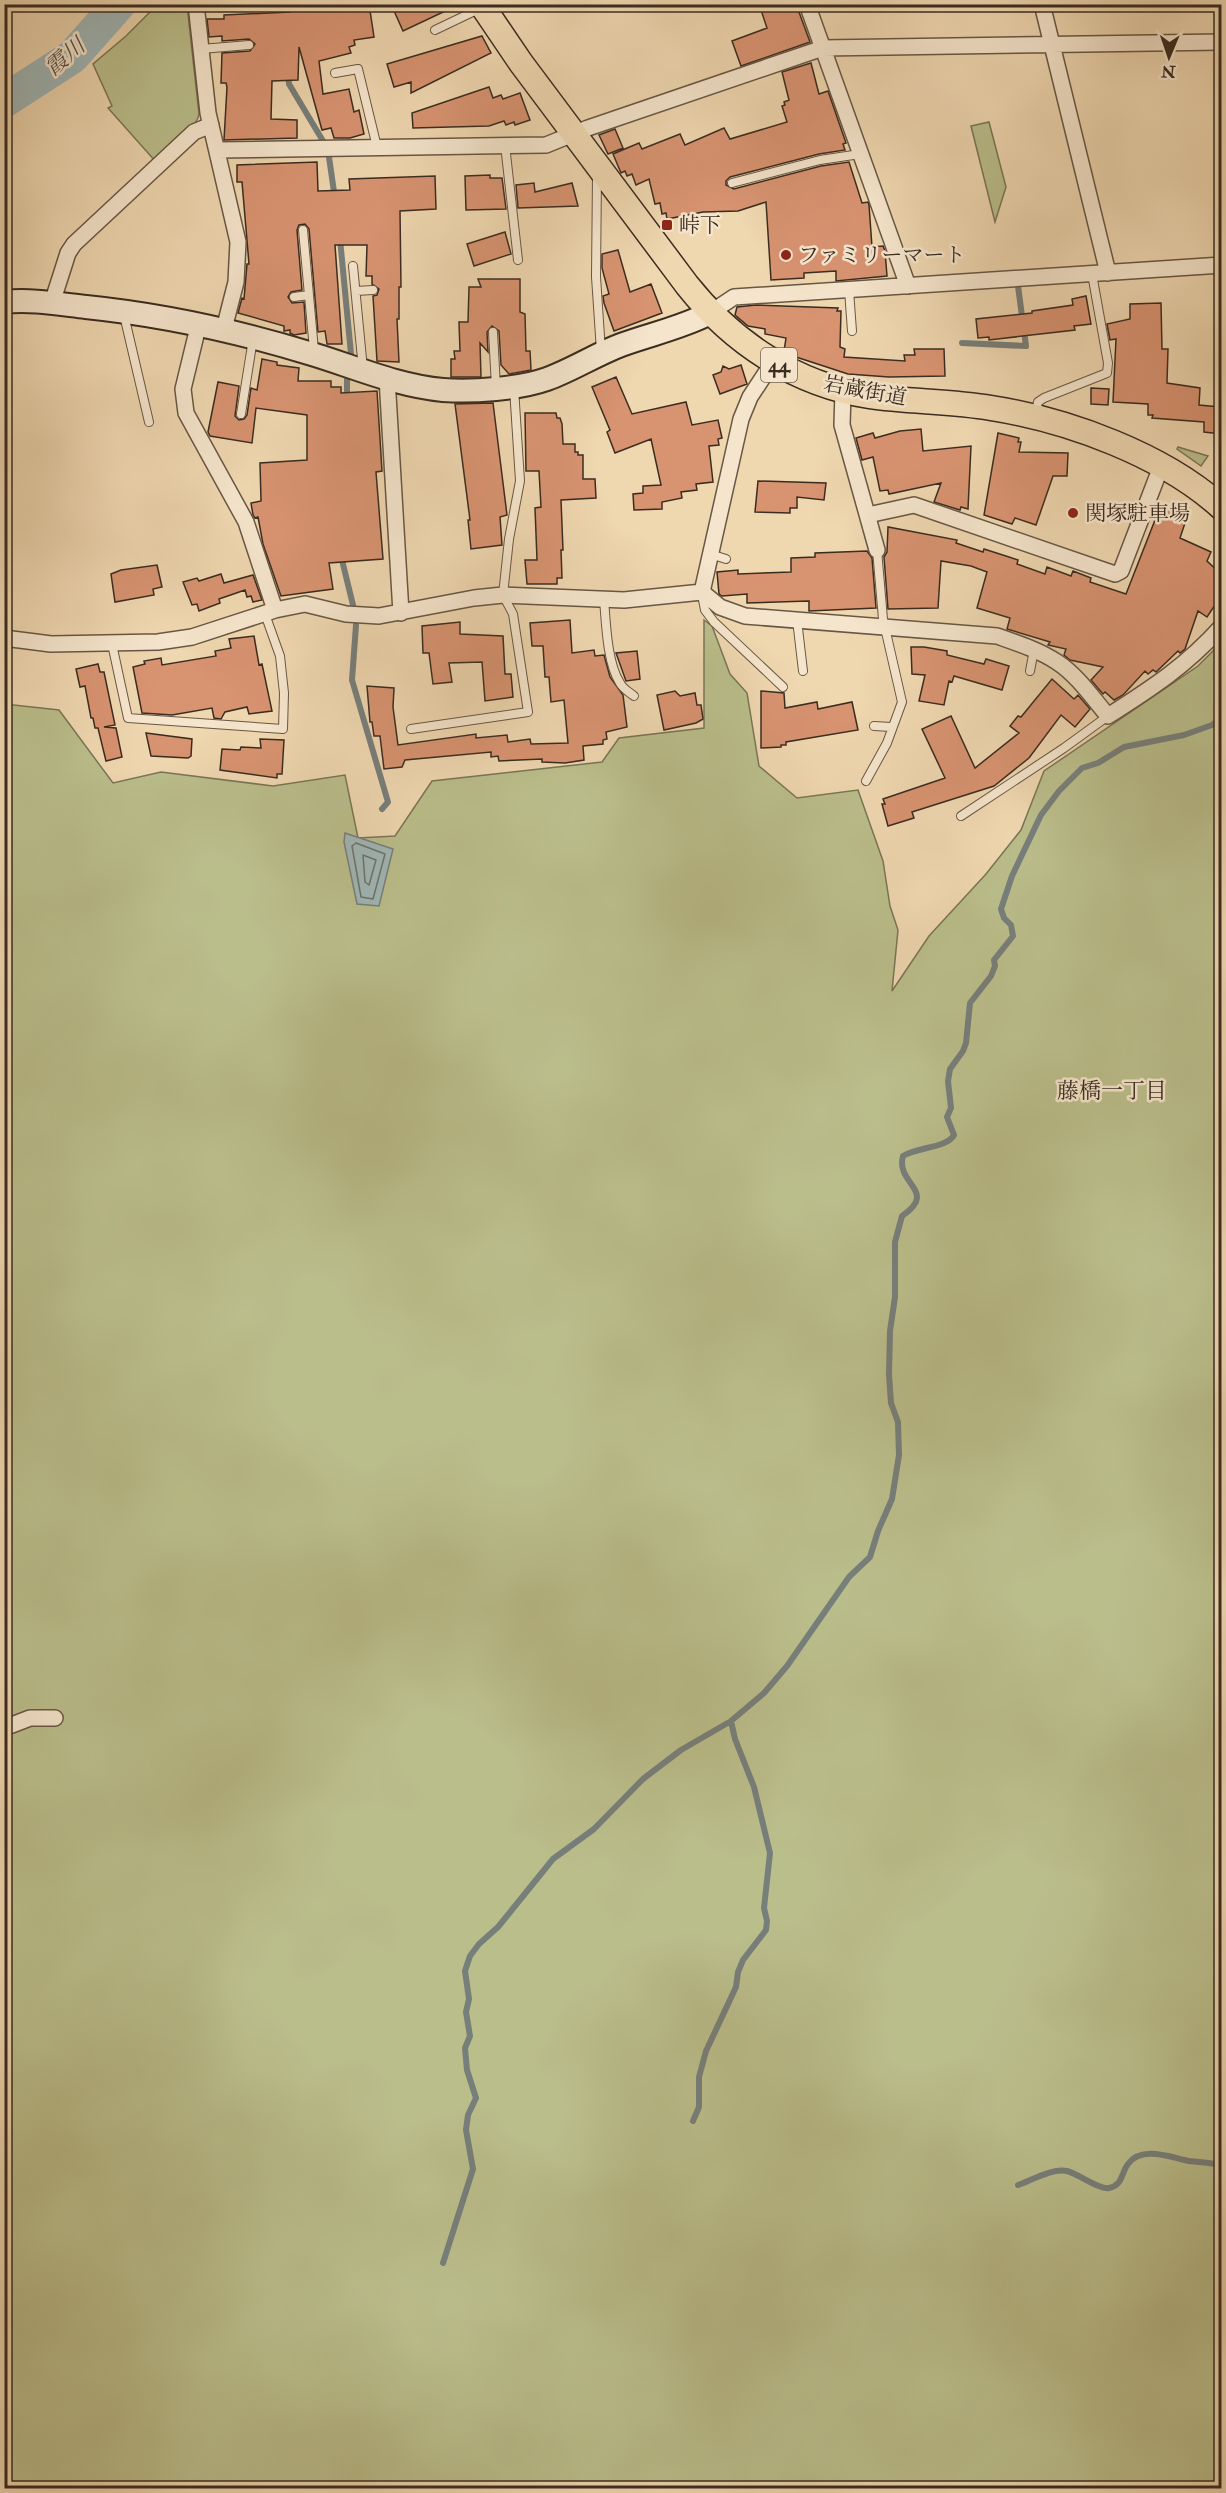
<svg xmlns="http://www.w3.org/2000/svg" width="1226" height="2493" viewBox="0 0 1226 2493" font-family="'IM FELL Double Pica','Noto Serif JP',serif">
<style>
.green{fill:#babe8b;stroke:#7a7556;stroke-width:1.5}
.water{fill:#9fb7b7;stroke:#777f7b;stroke-width:1.5}
.lines{fill:none;stroke-linecap:round;stroke-linejoin:round}
.shore{stroke:#6d726c;stroke-width:1.5}
.stream{stroke:#777f7b;stroke-width:6}
.river{stroke:#9fb7b7;stroke-width:34}
.building{fill:#d89371;stroke:#3b2c20;stroke-width:1.5}
.lane-casing{stroke:#685744;stroke-width:10}
.street-casing{stroke:#685744;stroke-width:18}
.secondary-casing{stroke:#3b2c20;stroke-width:26}
.primary-casing{stroke:#3b2c20;stroke-width:27}
.lane{stroke:#f5e5cc;stroke-width:8}
.street{stroke:#f5e5cc;stroke-width:15}
.secondary{stroke:#f5e5cc;stroke-width:22}
.primary{stroke:#efd7b0;stroke-width:24}
.poi-dot{fill:#8f2418;stroke:#f5e5cc;stroke-width:2}
.labels{text-anchor:middle;dominant-baseline:central;stroke-width:5;stroke-linejoin:round;paint-order:stroke}
.shield{fill:#f5e5cc;stroke:#736454;stroke-width:1.5}
.shield-label{font-size:20px;font-weight:bold;fill:#3b2c20}
.poi-label{font-size:21px;fill:#3b2c20;stroke:#f5e5cc;text-anchor:start}
.street-label{font-size:21px;fill:#3b2c20;stroke:#f5e5cc}
.water-label{font-size:22px;font-style:italic;fill:#544f46;stroke:#f5e5cc}
.neighbourhood-label{font-size:22px;fill:#3b2c20;stroke:#f5e5cc}
</style>
<rect width="100%" height="100%" fill="#efd7b0"/>
<filter id="stains"><feTurbulence type="fractalNoise" baseFrequency=".00333" numOctaves="4"/><feColorMatrix values="0 0 0 0 .2 0 0 0 0 .09 0 0 0 0 .02 0 0 0 .5 -.17"/></filter>
<radialGradient id="worn" r=".72"><stop offset=".6" stop-color="#630" stop-opacity="0"/><stop offset="1" stop-color="#630" stop-opacity=".3"/></radialGradient>
<!-- green -->
<path class="green" d="M157,5H187L199,114C197,129 167,151 156,162L108,108L112,106L93,64L126,36Z
M989,122L1006,187L995,222L971,126Z
M1178,447L1208,456L1201,466L1177,449Z
M704,620L712,626L730,674L747,693L759,766L797,798L858,790L883,861L890,906L898,930L892,991L929,936L986,874L1021,830L1044,771L1198,666L1221,643V2488H5V704L59,710L113,783L161,772L273,786L345,775L358,838L395,836L432,781L602,762L619,738L704,728Z"/>
<!-- water -->
<path class="water" d="M106,5H132L93,42L72,57C79,36 90,20 106,5Z
M345,833L393,849L379,906L357,904L344,842Z"/>
<g class="lines">
<!-- shore -->
<path class="shore" d="M110,4L109,11L96,23L97,27H100L124,4
M356,843L385,854L373,899L361,897L352,846Z
M363,855L376,860L369,885L365,882Z"/>
<!-- stream -->
<path class="stream" d="M283,4L284,18
M288,73L289,84L323,141
M329,157L335,199
M340,239L351,354
M962,343L1026,346L1018,286
M347,378V400
M341,556L353,605
M356,625L352,680L388,802L382,809
M693,2121L699,2107V2077L706,2051L736,1987L738,1972L743,1960L766,1930L767,1921L764,1908L770,1853L754,1787L735,1739L731,1721
M1018,2185C1032,2180 1052,2168 1067,2171C1079,2174 1099,2190 1109,2188C1123,2185 1121,2173 1128,2164C1142,2145 1172,2158 1189,2161C1200,2162 1211,2163 1222,2165
M443,2263L473,2169L466,2130L468,2115L476,2098L467,2070L465,2048L470,2036L466,2012L469,1999L465,1971L470,1956L479,1944L498,1927L553,1859L594,1829L643,1779L681,1750L731,1721L764,1693L787,1666L849,1577L870,1557L878,1531L892,1499L899,1455L898,1422L891,1403L889,1375L890,1331L895,1297V1242L902,1216C939,1191 895,1184 903,1156C917,1147 947,1148 954,1135L947,1117L951,1108L948,1081L950,1069L963,1051L966,1043L970,1003L991,976L995,966L994,960L1013,936L1011,925L1004,918L1001,909L1012,876L1041,815L1059,791L1082,768L1098,763L1124,747L1184,735L1212,725L1222,717"/>
<!-- river -->
<path class="river" d="M4,101L72,57L119,4"/>
</g>
<!-- building -->
<path class="building" d="M290,4H369L374,37L354,40L355,45L349,47L351,53L319,61L323,94L349,89L354,112L359,110L364,134L350,138H334L331,128L322,130L299,47L298,80L272,81L271,119L297,120V138L224,140L227,87L226,83H221L222,53L250,51L255,44L249,39L222,41V36L209,37L207,19H224V15L290,12Z
M391,4H460L403,31Z
M759,4H796L810,42L741,66L732,41L767,28Z
M482,36L491,53L411,93V82L394,87L387,64Z
M811,63L819,94L828,91L846,143L843,144L845,150L819,154L730,177L726,181V185L734,189L821,166L849,162L862,203L868,202L869,205L872,247L883,246L885,251L887,276L836,281V271L804,273V278L771,280L766,202L738,211L703,212L667,219L666,213L662,214L660,203L655,204L649,179L636,185L632,174L627,176L625,171L621,173L613,154L639,143L642,149L680,134L685,145L724,128L730,139L787,122L782,106L785,105L784,102L789,100L782,72Z
M489,87L493,98L501,95L503,99L520,93L530,120L515,125L514,122L506,125L504,121L489,126L413,128L412,113Z
M615,129L623,148L608,154L599,135Z
M317,162L318,191L350,190L349,179L435,176L436,209L400,211L401,287H399V319H397L399,362L377,361L373,296L377,295L379,289L372,284V276H366L367,245H335L342,344H327L325,331L318,332L309,229L305,224L299,225L297,230L302,290L291,292L288,297L292,303L304,302L306,333L294,335L290,333V330L284,331V326L238,313L242,298L244,299L247,264H249L242,182H237V165Z
M490,175V178H502L506,209L466,210L465,176Z
M534,183L535,192L572,183L578,206L518,208L516,185Z
M505,232L511,254L474,266L467,244Z
M618,250L630,292L651,284L662,313L614,331L604,303L603,296L609,294L602,268V254Z
M478,279H520V312L525,314L526,351H530L531,370L509,374L501,365L499,331L492,326L487,332L488,352L480,343L481,377H451V359H455L454,351H460L459,322H468L469,287H481Z
M1086,296L1091,324L1074,326L1075,330L989,340V337L978,338L976,319L1032,313V311L1073,305L1072,299Z
M1161,303L1162,349H1168L1167,383L1200,388L1199,405L1220,407L1221,434L1204,432V422L1152,418L1153,415H1148V404L1113,402L1116,339L1110,340L1107,324L1130,319V304Z
M756,305L838,308L837,311H841L840,347L845,349L844,357L905,361L904,355H915L914,349H944L945,376L889,377L848,374L793,356L784,351L786,338L765,334V329L748,326L735,315L737,307Z
M262,359L277,362V365L299,368L298,381H331V387H341V393L377,391L382,471L376,472L383,559L329,563L333,589L281,596L263,544L258,517L255,518L253,515L251,503L261,501L260,463L307,460V415L256,408L252,443L210,436L208,432L218,382L239,386L235,416L239,420L244,419L247,415L251,388L257,390Z
M741,365L747,384L720,394L713,375L721,372L723,366L729,369Z
M616,377L632,414L686,402L692,425L718,420L722,438L718,439L719,445L709,446L713,482L696,484L697,490L681,492L682,498L662,502V509L634,510L633,494L643,493V486L661,485L651,439L615,453L607,432L610,430L592,387Z
M1091,388L1109,389L1108,405L1091,404Z
M493,403L507,515L500,517L502,545L471,549L468,520H470L455,404Z
M525,413H556L557,418H560L562,424L563,444H575V452H578V455H583V479H595L596,498L561,500L563,550H561L562,578H557V584H527L525,560H537L535,508L541,507L539,471H526Z
M921,429L923,451L971,446L968,509L961,507L960,510L934,502L941,483L889,494L888,490L880,491L873,457L862,460L856,438L873,433L875,438L900,431Z
M998,433L1019,438L1018,442H1021L1019,452L1068,453L1067,476H1053L1036,525L1015,518L1012,524L984,515Z
M758,481L826,483L824,500L797,497V508H790V513L755,512Z
M1157,503L1188,514L1180,538L1211,552L1207,561L1221,574V596L1207,617L1198,611L1185,649L1180,653L1178,651L1156,672L1153,670L1148,674L1145,671L1123,695L1114,700L1105,692L1103,694L1091,680L1103,667L1070,660L1064,655L1066,649L1048,645L1050,642L1007,629L1010,618L977,608L987,572L971,566L941,561L938,608L888,609L884,557L887,552L888,527L957,540L956,543L983,552L984,549L1009,557L1018,560L1017,564L1045,574L1047,567L1071,576L1073,571L1091,578L1090,582L1126,594L1155,520L1151,519Z
M867,551L872,558L876,608L809,611V601L747,603V594L722,596L719,594L717,572L738,570V574L791,572V558L815,557V553Z
M157,565L162,587L153,589L154,595L115,602L111,574L121,570Z
M221,574L224,583L253,575L262,600L253,602L251,596L247,597L245,590L219,599L220,603L199,611L197,604L192,605L183,582L197,578L199,581Z
M570,620L572,653L594,650L595,656L604,655L610,677L623,695L627,727L606,732L607,739L603,740V744L583,746L584,760L565,763L542,762V759L499,761L498,756L491,757V752L405,760L402,767L384,769L380,736H374L372,722H370L367,686L394,688L393,707L398,745L476,734V738L507,735L508,742L530,739L531,744L568,743L564,700L551,702L549,677H545L543,646H532L530,623Z
M460,622V634L503,636L505,674H511L513,697L485,701L482,662L449,663L452,682L433,684L429,653H423L422,626Z
M254,636L259,665L262,664L272,711L249,714L247,707L225,712L221,719L214,718L212,708L172,715L142,713L133,667L145,664L144,661L161,658L162,665L216,656L215,651L231,648L229,639Z
M911,647H924L947,651V655L984,664L986,659L1009,666L1002,690L954,676L952,682L949,681L944,705L919,701L925,675L912,674Z
M637,651L640,679L626,681L616,653Z
M98,664L100,672H104L115,725L104,727L116,728L122,757L106,761L98,728H95L93,718H91L85,686L80,687L76,669Z
M1052,679L1074,699L1078,695L1090,709L1075,727L1061,715L1029,758L994,786L912,812L914,818L888,826L882,804H885L883,799L945,778L922,729L951,716L975,768L1019,733L1010,726L1018,716L1021,717Z
M675,691L680,696L695,693L697,705H701L703,719L696,723L664,730L657,695Z
M761,691L784,693L785,708L817,702L818,709L852,702L858,730L786,742V745H781V747L761,748Z
M146,733L192,739L191,756L188,758L151,756Z
M260,739L284,740L282,774H277V778L220,770L222,749L240,750L241,747L261,748Z"/>
<g class="lines">
<defs>
<path id="lane" d="M435,30L479,9
M201,49L249,45
M335,73L358,69L377,147
M505,145L518,260
M597,175L596,277L601,351
M732,183L820,160L860,154
M303,230L314,350
M353,266L363,369
M849,290L852,331
M356,291L373,290
M294,297L309,295
M124,315L149,422
M493,332L496,387
M241,414L253,339
M1035,416L1038,402L1044,398L1107,373L1108,363L1092,274
M710,554L726,559
M702,595L705,610L714,622L783,687
M604,599C606,623 607,663 620,683C623,689 629,692 634,696
M797,620L803,671
M112,644L128,718L283,729L284,693L280,656L265,614
M1030,671L1034,650
M874,726L891,727
M411,729L528,712L513,614L503,595L509,539L520,481L514,388
M866,781L887,743L902,702L883,619L877,550
M961,816L1064,748L1108,716"/>
<path id="street" d="M196,4L208,113L238,242L236,282L224,329
M807,4L908,286
M1042,4L1108,273
M217,150L546,145L588,128L823,48L1222,42
M52,303L68,253L74,244L194,132L211,125
M710,313L734,297L1222,265
M199,323L183,389L186,413L246,522L275,610
M387,378L401,613
M843,391L842,425L877,550
M868,515L914,505L1115,574L1121,571L1162,464
M702,592L741,419L750,397L773,362
M4,638L51,644L158,642L192,637L275,610L305,604L346,614L379,616L474,598L503,595L624,600L702,592L720,607L745,616L997,636C1017,643 1039,650 1057,662C1077,675 1092,697 1108,716C1152,688 1186,666 1222,626
M4,1728L30,1718H55"/>
<path id="secondary" d="M4,302C31,299 59,304 86,307C164,315 237,331 312,354C355,367 398,386 443,390C473,392 519,389 547,379C572,370 595,355 621,345C651,334 681,328 710,313"/>
<path id="primary" d="M481,4L521,63L687,285C733,343 795,384 869,396C909,402 951,401 991,408C1068,420 1164,455 1222,508"/>
</defs>
<!-- lane casing -->
<use href="#lane" class="lane-casing"/>
<!-- street casing -->
<use href="#street" class="street-casing"/>
<!-- secondary casing -->
<use href="#secondary" class="secondary-casing"/>
<!-- primary casing -->
<use href="#primary" class="primary-casing"/>
<!-- lane -->
<use href="#lane" class="lane"/>
<!-- street -->
<use href="#street" class="street"/>
<!-- secondary -->
<use href="#secondary" class="secondary"/>
<!-- primary -->
<use href="#primary" class="primary"/>
</g>
<!-- markers -->
<g class="poi-dot">
<rect x="661" y="219" width="12" height="12" rx="3"/>
<circle cx="786" cy="255" r="6"/>
<circle cx="1073" cy="513" r="6"/>
</g>
<g class="labels">
<!-- shield labels -->
<rect class="shield" x="761" y="348" width="36" height="34" rx="4.5"/>
<g class="shield-label">
<text x="779" y="365">44</text>
</g>
<!-- poi labels -->
<g class="poi-label">
<text x="679" y="225">峠下</text>
<text x="798" y="255">ファミリーマート</text>
<text x="1085" y="513">関塚駐車場</text>
</g>
<!-- street labels -->
<g class="street-label">
<text transform="translate(865 391) rotate(10)">岩蔵街道</text>
</g>
<!-- water labels -->
<g class="water-label">
<text transform="translate(65 57) rotate(-40)">霞川</text>
</g>
<!-- neighbourhood labels -->
<g class="neighbourhood-label">
<text x="1112" y="1091">藤橋一丁目</text>
</g>
</g>
<!-- margin -->
<rect width="1226" height="2493" fill="none" stroke="#efd7b0" stroke-width="24"/>
<rect x="6" y="6" width="1214" height="2481" fill="none" stroke="#3b2c20" stroke-width="3"/>
<rect x="12" y="12" width="1202" height="2469" fill="none" stroke="#3b2c20" stroke-width="1.5"/>
<!-- north arrow -->
<g transform="translate(1169 57) rotate(182)" stroke="#f5e5cc" stroke-width="4.5" paint-order="stroke">
<path d="M0-4.5L10 22L0 15L-10 22Z" fill="#3b2c20"/>
<text y="-9" font-size="16" font-weight="bold" text-anchor="middle" fill="#3b2c20">N</text>
</g>
<rect width="100%" height="100%" filter="url(#stains)"/>
<rect width="100%" height="100%" fill="url(#worn)"/>
</svg>
